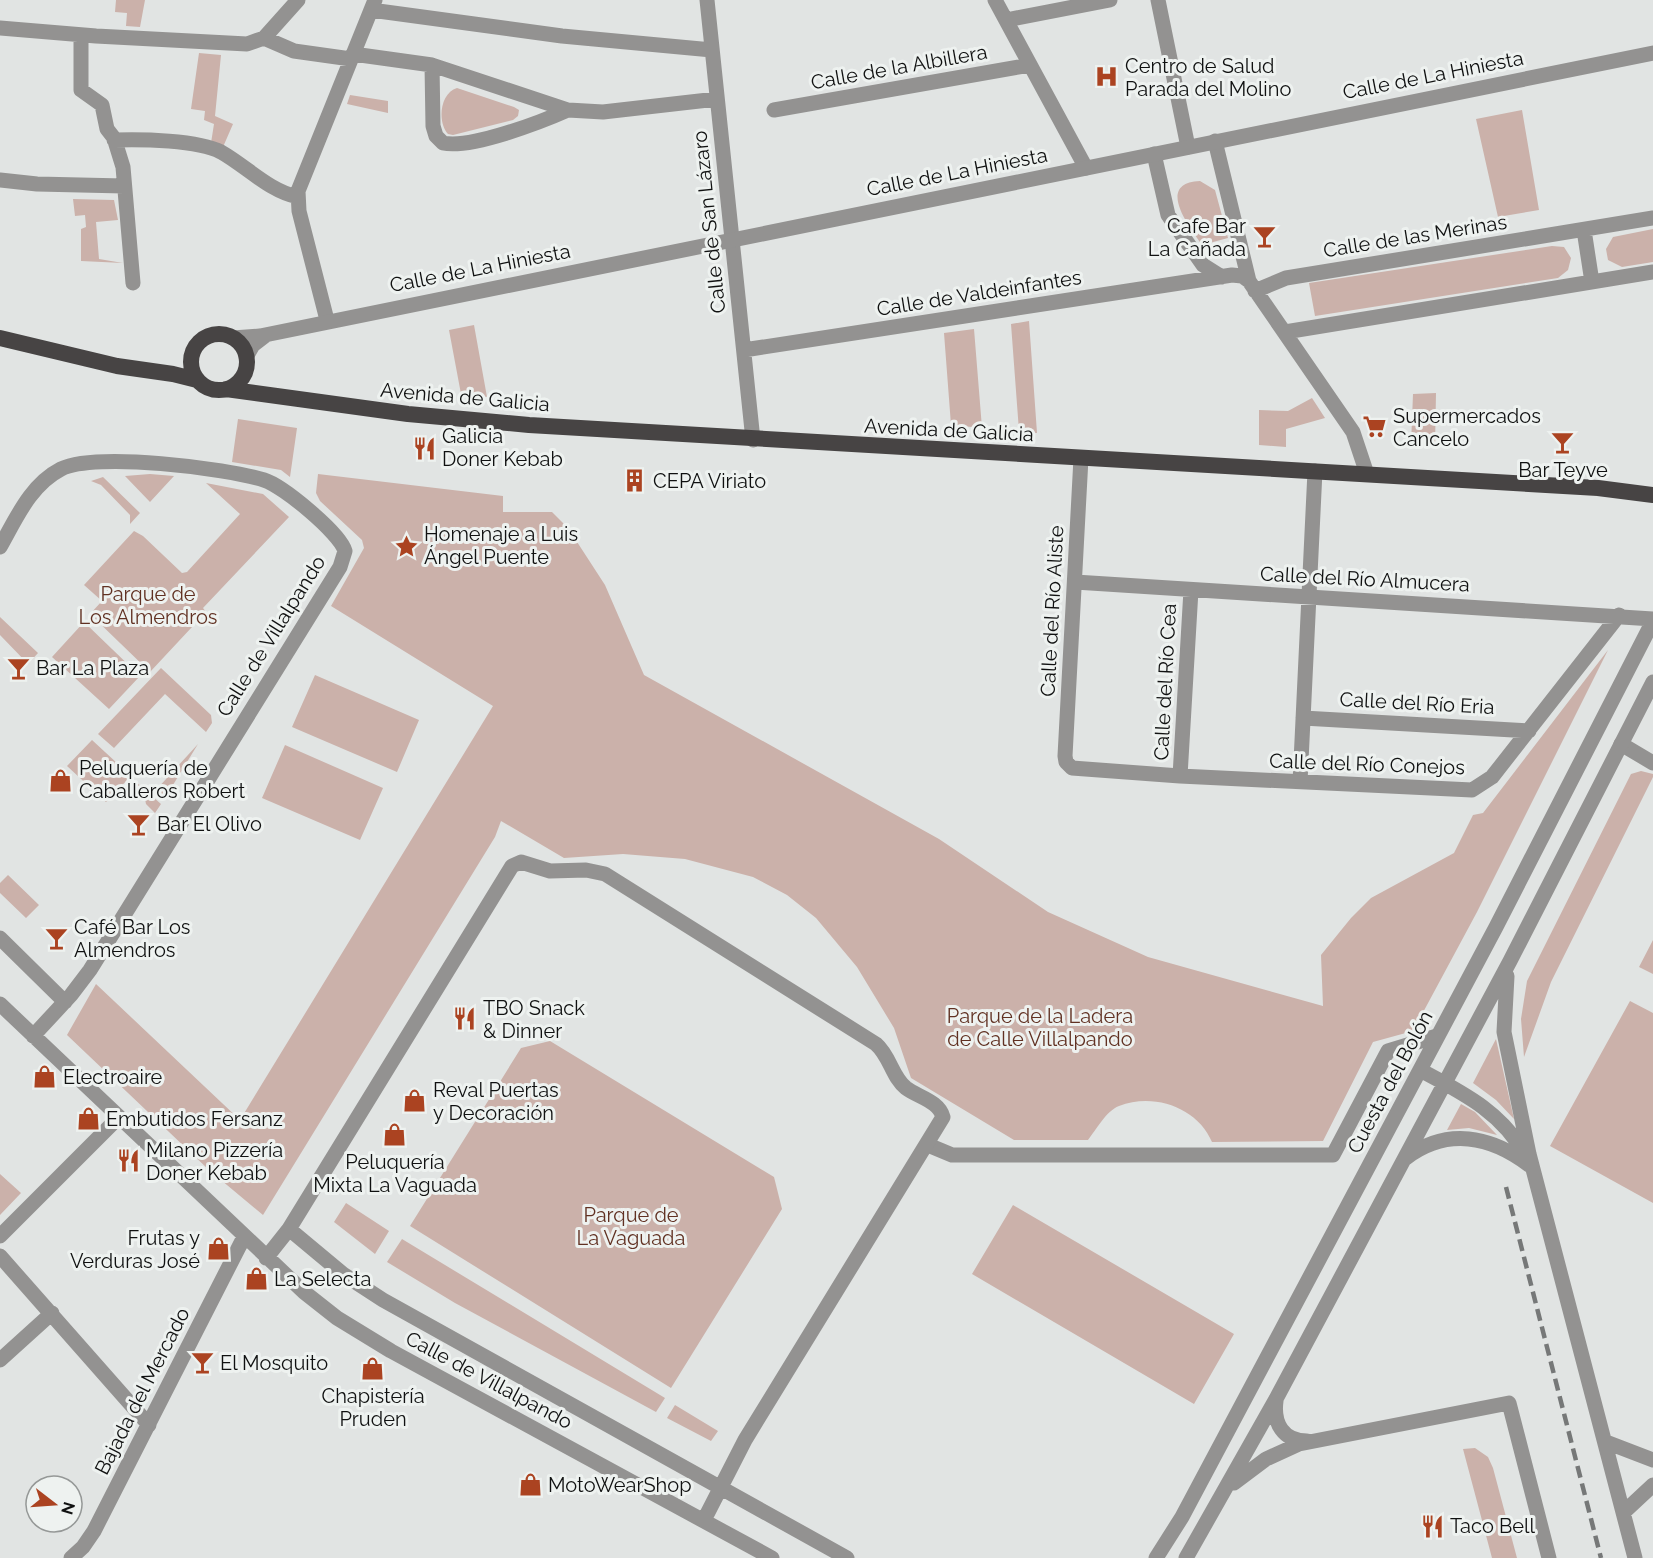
<svg xmlns="http://www.w3.org/2000/svg" width="1653" height="1558" viewBox="0 0 1653 1558" font-family="Raleway,sans-serif">
<style>
.green{fill:#cbb1aa}
.lines{fill:none;stroke-linecap:round;stroke-linejoin:round}
.pedestrian{stroke:#939291;stroke-width:15}
.minor{stroke:#939291;stroke-width:15}
.tertiary{stroke:#939291;stroke-width:15}
.trunk{stroke:#474444;stroke-width:16}
.rail{stroke:#767878;stroke-width:4.5;stroke-dasharray:12 6;stroke-linecap:butt}
.labels{text-anchor:middle;dominant-baseline:central;stroke-width:6;stroke-linejoin:round;paint-order:stroke}
.poi-label{font-size:20px;fill:#101111;stroke:#eef2f0;text-anchor:start}
.street-label{font-size:20px;fill:#101111;stroke:#eef2f0}
.park-label{font-size:20px;fill:#613122;stroke:#eef2f0}
</style>
<rect width="100%" height="100%" fill="#e1e4e3"/>
<!-- green -->
<path class="green" d="M116,0H145L140,27L126,26L127,13L115,12Z
M199,53L221,55L215,116L233,124L223,147L211,143L214,124L204,120L205,111L191,109Z
M457,88L514,107L519,110L518,116L513,120L453,135L448,134C437,122 440,93 457,88Z
M350,95L388,101V113L347,104Z
M1522,110L1539,210L1498,217L1476,119Z
M1200,181L1215,190L1228,238L1202,245C1191,229 1154,183 1200,181Z
M73,199L114,200L118,220L96,222L99,259L123,263L81,261V229L86,227L85,215L75,216Z
M1653,229V262L1622,267L1608,260L1606,249L1613,237Z
M1552,246L1564,247L1571,258L1568,270L1558,278L1315,316L1309,283Z
M1029,321L1037,433L1019,431L1011,324Z
M474,325L487,397L461,394L449,330Z
M974,329L982,428L951,425L944,333Z
M1436,393L1435,447L1411,445L1413,394Z
M1312,398L1325,418L1286,429V447L1259,445V410L1288,411Z
M238,419L297,428L290,477L281,470L232,462Z
M150,474L174,476L150,502L125,476Z
M318,474L503,496V512H552L568,528L605,585L644,675L939,839L1048,912L1148,957L1323,1006L1321,955L1351,918L1371,898L1454,853L1473,815L1483,813L1608,650L1477,912L1413,1031L1373,1042L1323,1141L1212,1142C1198,1108 1154,1092 1119,1106C1106,1111 1096,1130 1088,1140H1014L911,1078L894,1028L857,967L816,918L787,895L753,877L685,859L623,854L564,858L501,821L495,837L263,1215L209,1170L67,1035L96,984L240,1120L493,706L331,606L364,548L362,540L320,501L316,493Z
M103,477L140,513L130,524V515L101,485L91,481Z
M206,483L263,494L289,517L203,608L206,612L150,672L90,614L102,601L84,585L134,531L143,536L182,573L187,572L240,514Z
M0,617L38,653L28,664L0,635Z
M84,622L140,676L109,709L52,657Z
M161,668L211,715L212,723L206,732L165,694L114,748L98,734Z
M315,675L419,720L397,772L292,727Z
M92,740L131,776L106,802L67,766Z
M198,744L165,798L156,790Z
M285,745L383,788L360,840L262,798Z
M1641,771L1653,774V777L1551,982L1524,1057L1521,1019L1527,981L1631,774Z
M135,781L161,804L155,813L146,804L145,799L129,788Z
M8,875L39,905L26,918L0,893V883Z
M1653,940V974L1639,967Z
M1630,1001L1653,1013V1203L1550,1146Z
M1496,1039L1514,1119L1496,1100L1473,1083Z
M550,1041L774,1177L782,1209L671,1388L410,1226L521,1048Z
M1461,1104L1475,1112L1497,1135L1469,1128L1447,1130Z
M0,1174L21,1193L0,1215Z
M346,1203L389,1231L375,1254L334,1222Z
M1013,1205L1234,1334L1194,1404L972,1274Z
M402,1239L665,1398L656,1412L455,1303L387,1262Z
M675,1405L718,1431L711,1441L667,1418Z
M1475,1448L1488,1457L1493,1468L1517,1558H1492L1463,1449Z"/>
<g class="lines">
<!-- pedestrian -->
<path class="pedestrian" d="M1621,744L1653,763
M928,1145L952,1155H1333L1388,1051L1437,1036"/>
<!-- minor -->
<path class="minor" d="M707,0L753,440
M995,0L1086,168
M1158,0L1188,147
M371,10L562,36L712,50
M1006,20L1110,0
M0,28L96,36L247,44L264,38L298,0
M81,35V90L102,105L107,129L114,138L123,167L133,283
M264,38L294,51L351,59
M353,54L432,65L568,110L603,112L717,99
M432,65L433,126L436,136L443,143C471,149 541,122 568,110
M774,110L1030,65
M114,140C141,139 198,140 221,152C246,166 269,191 298,197
M1215,141L1249,281L1353,432L1367,474
M1154,154L1168,215L1203,265L1222,277
M0,180L37,184L124,186
M1584,230L1592,282
M1255,291L1286,278L1653,218
M327,320L299,211L298,191L375,0
M1285,332L1653,272
M744,350L1232,275L1242,276L1249,281
M1081,458L1065,756L1066,762L1072,768L1180,776L1472,790L1492,777L1619,615
M0,547C16,519 30,485 61,469C95,452 226,468 264,480C283,486 340,533 345,551L340,567L90,970L71,995L33,1036
M1075,582L1653,619
M1303,718L1529,731
M1180,776L1191,590
M1300,782L1315,471
M0,938L65,1002
M1507,976L1504,1032L1529,1154L1635,1558
M0,1004L304,1292L337,1318L391,1351L772,1558
M1420,1070C1463,1093 1502,1112 1526,1156
M1406,1158C1447,1127 1491,1136 1529,1165
M289,1229L343,1274L383,1300L847,1558
M0,1236L118,1118
M0,1256L149,1425
M266,1258L289,1229L512,866L521,862L550,871L586,870L605,874L876,1044C890,1056 892,1077 906,1088C918,1097 939,1101 943,1117L745,1440L704,1520
M0,1360L52,1313
M1276,1401C1273,1423 1283,1441 1307,1441
M1606,1442L1653,1460
M1234,1483L1266,1459L1299,1444L1509,1403L1549,1558
M1624,1512L1653,1485
M71,1558L83,1547L94,1531L244,1237
M1156,1558L1182,1517L1496,927L1653,621
M1186,1558L1276,1399L1510,961L1653,682"/>
<!-- tertiary -->
<path class="tertiary" d="M233,338L260,336L1653,53
M246,357L253,345L266,335"/>
<!-- trunk -->
<path class="trunk" d="M191 362a28 28 0 1 1 56 0a28 28 0 1 1-56 0Z
M0,338L117,366L173,374L197,380
M226,389L408,414L529,425L1598,488L1653,495"/>
<!-- rail -->
<path class="rail" d="M1506,1187L1601,1558"/>
</g>
<!-- icons -->
<defs>
<symbol id="hospital-bare" viewBox="-9 -9 18 18"><path d="M-5-5h3v3.5h4V-5h3V5h-3V1.5h-4V5h-3Z" fill="#ab4321" stroke="#eef2f0" stroke-width="2.5" paint-order="stroke"/></symbol>
<symbol id="bar-bare" viewBox="-9 -9 18 18"><path d="M-6-5H6L.8 .8V4.5H3.5V6h-7V4.5H-.8V.8Z" fill="#ab4321" stroke="#eef2f0" stroke-width="2.5" paint-order="stroke"/></symbol>
<symbol id="supermarket-bare" viewBox="-9 -9 18 18"><path d="M-6-5.5h2.5l.6 2H6L4.5 2H-2.5L-4.4-4H-6ZM-1.5 3.2a1.3 1.3 0 1 0 .1 0ZM3 3.2a1.3 1.3 0 1 0 .1 0Z" fill="#ab4321" stroke="#eef2f0" stroke-width="2.5" paint-order="stroke"/></symbol>
<symbol id="restaurant-bare" viewBox="-9 -9 18 18"><path d="M-5-6h1v4h1v-4h1v4h1v-4h1v5L-1.5 .5V6h-2V.5L-5-1ZM5-6V6H3V1.5H1.5Q1.5-4 5-6Z" fill="#ab4321" stroke="#eef2f0" stroke-width="2.5" paint-order="stroke"/></symbol>
<symbol id="building-bare" viewBox="-9 -9 18 18"><path d="M-4-6H4V6H1V3H-1V6H-4ZM-2.5-4.3h1.7v1.8h-1.7ZM.8-4.3h1.7v1.8H.8ZM-2.5-1h1.7V.8h-1.7ZM.8-1h1.7V.8H.8Z" fill="#ab4321" stroke="#eef2f0" stroke-width="2.5" paint-order="stroke"/></symbol>
<symbol id="sight-bare" viewBox="-9 -9 18 18"><path d="M0-6L1.8-2.2L6-1.7L2.9 1.2L3.7 5.4L0 3.3L-3.7 5.4L-2.9 1.2L-6-1.7L-1.8-2.2Z" fill="#ab4321" stroke="#eef2f0" stroke-width="2.5" paint-order="stroke"/></symbol>
<symbol id="shop-bare" viewBox="-9 -9 18 18"><path d="M-5-2.5h2.3a2.7 3.5 0 0 1 5.4 0H5L5.5 6h-11ZM-1.5-2.5h3a1.5 2.3 0 0 0-3 0Z" fill="#ab4321" stroke="#eef2f0" stroke-width="2.5" paint-order="stroke"/></symbol>
</defs>
<g fill-rule="evenodd">
<use href="#hospital-bare" x="1090" y="60" width="33" height="33"/>
<use href="#bar-bare" x="1248" y="220" width="33" height="33"/>
<use href="#supermarket-bare" x="1358" y="410" width="33" height="33"/>
<use href="#bar-bare" x="1546" y="426" width="33" height="33"/>
<use href="#restaurant-bare" x="408" y="432" width="33" height="33"/>
<use href="#building-bare" x="618" y="464" width="33" height="33"/>
<use href="#sight-bare" x="390" y="530" width="33" height="33"/>
<use href="#bar-bare" x="2" y="652" width="33" height="33"/>
<use href="#shop-bare" x="44" y="764" width="33" height="33"/>
<use href="#bar-bare" x="122" y="808" width="33" height="33"/>
<use href="#bar-bare" x="40" y="922" width="33" height="33"/>
<use href="#restaurant-bare" x="448" y="1002" width="33" height="33"/>
<use href="#shop-bare" x="28" y="1060" width="33" height="33"/>
<use href="#shop-bare" x="398" y="1084" width="33" height="33"/>
<use href="#shop-bare" x="72" y="1102" width="33" height="33"/>
<use href="#shop-bare" x="378" y="1118" width="33" height="33"/>
<use href="#restaurant-bare" x="112" y="1144" width="33" height="33"/>
<use href="#shop-bare" x="202" y="1232" width="33" height="33"/>
<use href="#shop-bare" x="240" y="1262" width="33" height="33"/>
<use href="#bar-bare" x="186" y="1346" width="33" height="33"/>
<use href="#shop-bare" x="356" y="1352" width="33" height="33"/>
<use href="#shop-bare" x="514" y="1468" width="33" height="33"/>
<use href="#restaurant-bare" x="1416" y="1510" width="33" height="33"/>
</g>
<g class="labels">
<!-- poi labels -->
<g class="poi-label">
<text x="1125" y="66">Centro de Salud<tspan x="1125" dy="23">Parada del Molino</tspan></text>
<text x="1246" y="226" text-anchor="end">Cafe Bar<tspan x="1246" dy="23">La Cañada</tspan></text>
<text x="1393" y="416">Supermercados<tspan x="1393" dy="23">Cancelo</tspan></text>
<text x="442" y="436">Galicia<tspan x="442" dy="23">Doner Kebab</tspan></text>
<text x="1563" y="470" text-anchor="middle">Bar Teyve</text>
<text x="653" y="481">CEPA Viriato</text>
<text x="424" y="534">Homenaje a Luis<tspan x="424" dy="23">Ángel Puente</tspan></text>
<text x="36" y="668">Bar La Plaza</text>
<text x="79" y="768">Peluquería de<tspan x="79" dy="23">Caballeros Robert</tspan></text>
<text x="157" y="824">Bar El Olivo</text>
<text x="74" y="927">Café Bar Los<tspan x="74" dy="23">Almendros</tspan></text>
<text x="483" y="1008">TBO Snack<tspan x="483" dy="23">&amp; Dinner</tspan></text>
<text x="63" y="1077">Electroaire</text>
<text x="433" y="1090">Reval Puertas<tspan x="433" dy="23">y Decoración</tspan></text>
<text x="106" y="1119">Embutidos Fersanz</text>
<text x="146" y="1150">Milano Pizzería<tspan x="146" dy="23">Doner Kebab</tspan></text>
<text x="395" y="1162" text-anchor="middle">Peluquería<tspan x="395" dy="23">Mixta La Vaguada</tspan></text>
<text x="200" y="1238" text-anchor="end">Frutas y<tspan x="200" dy="23">Verduras José</tspan></text>
<text x="274" y="1279">La Selecta</text>
<text x="220" y="1363">El Mosquito</text>
<text x="373" y="1396" text-anchor="middle">Chapistería<tspan x="373" dy="23">Pruden</tspan></text>
<text x="548" y="1485">MotoWearShop</text>
<text x="1450" y="1526">Taco Bell</text>
</g>
<!-- street labels -->
<g class="street-label">
<text transform="translate(899 67) rotate(-10)">Calle de la Albillera</text>
<text transform="translate(1433 75) rotate(-11)">Calle de La Hiniesta</text>
<text transform="translate(957 172) rotate(-11)">Calle de La Hiniesta</text>
<text transform="translate(709 222) rotate(-96)">Calle de San Lázaro</text>
<text transform="translate(1415 236) rotate(-9)">Calle de las Merinas</text>
<text transform="translate(480 268) rotate(-11)">Calle de La Hiniesta</text>
<text transform="translate(979 293) rotate(-9)">Calle de Valdeinfantes</text>
<text transform="translate(465 397) rotate(5)">Avenida de Galicia</text>
<text transform="translate(949 430) rotate(3)">Avenida de Galicia</text>
<text transform="translate(1365 579) rotate(3)">Calle del Río Almucera</text>
<text transform="translate(1052 611) rotate(-87)">Calle del Río Aliste</text>
<text transform="translate(271 636) rotate(-58)">Calle de Villalpando</text>
<text transform="translate(1165 682) rotate(-87)">Calle del Río Cea</text>
<text transform="translate(1417 703) rotate(3)">Calle del Río Eria</text>
<text transform="translate(1367 764) rotate(2)">Calle del Río Conejos</text>
<text transform="translate(1390 1082) rotate(-62)">Cuesta del Bolón</text>
<text transform="translate(489 1380) rotate(28)">Calle de Villalpando</text>
<text transform="translate(142 1391) rotate(-63)">Bajada del Mercado</text>
</g>
<!-- park labels -->
<g class="park-label">
<text x="148" y="594">Parque de<tspan x="148" dy="23">Los Almendros</tspan></text>
<text x="1040" y="1016">Parque de la Ladera<tspan x="1040" dy="23">de Calle Villalpando</tspan></text>
<text x="631" y="1215">Parque de<tspan x="631" dy="23">La Vaguada</tspan></text>
</g>
</g>
<!-- north arrow -->
<g transform="translate(54 1504) rotate(107)"><circle r="28" fill="#eef2f0" stroke="#959897" stroke-width="1.5"/>
<path d="M0-4.5L10 22L0 15L-10 22Z" fill="#ab4321"/>
<text y="-9" font-size="16" font-weight="bold" text-anchor="middle" fill="#101111">N</text>
</g>
</svg>
